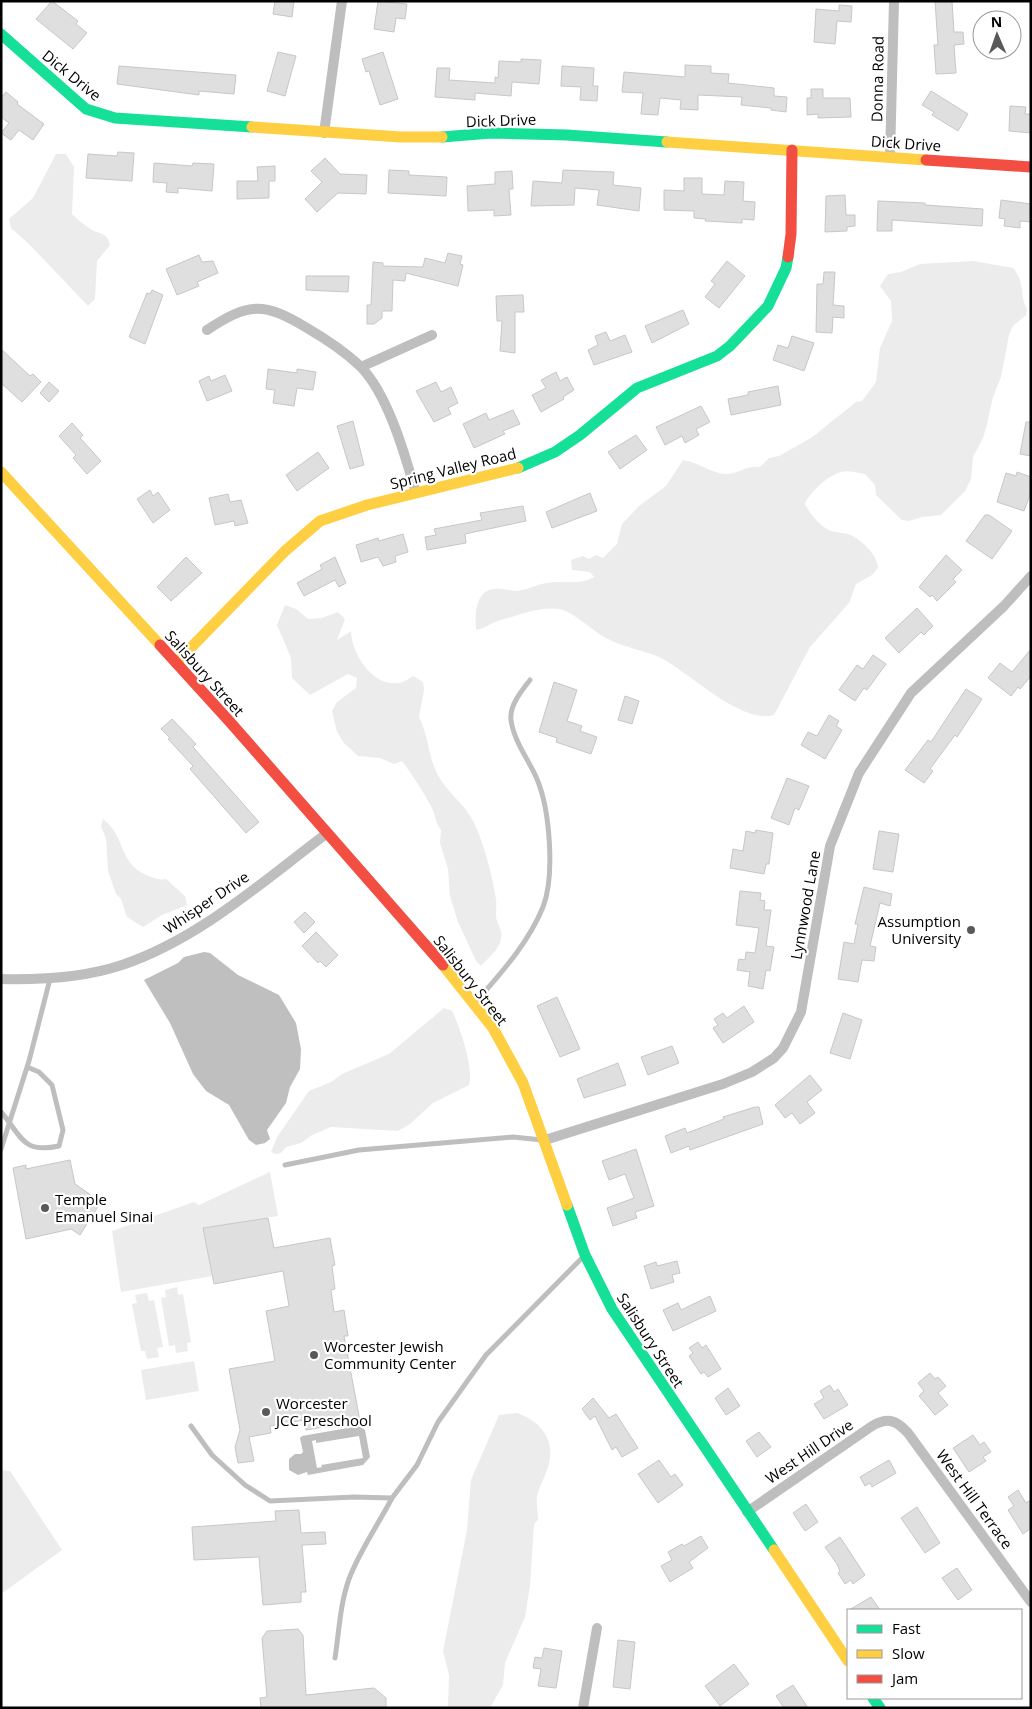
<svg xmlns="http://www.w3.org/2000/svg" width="1032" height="1709" viewBox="0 0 1032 1709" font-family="'Open Sans',sans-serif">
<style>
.green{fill:#ececec}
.water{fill:#bfbfbf;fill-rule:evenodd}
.building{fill:#dfdfdf;stroke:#c7c7c7}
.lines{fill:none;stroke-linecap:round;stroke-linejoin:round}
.lane{stroke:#bebebe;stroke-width:5}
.street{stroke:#bebebe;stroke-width:10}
.fast{stroke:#16e098;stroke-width:11}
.slow{stroke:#ffcf43;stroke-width:11}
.jam{stroke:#f24e42;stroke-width:11}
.poi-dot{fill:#595959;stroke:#fff;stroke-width:2}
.labels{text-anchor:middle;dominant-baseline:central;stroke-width:4.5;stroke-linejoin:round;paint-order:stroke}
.street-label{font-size:15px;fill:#000;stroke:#fff}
.poi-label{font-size:15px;fill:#000;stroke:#fff;text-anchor:start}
</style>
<rect width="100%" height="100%" fill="#fff"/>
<!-- green -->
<path class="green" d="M56,154H66L74,167L72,214C77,219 83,224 89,228C99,235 107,231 110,245L97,261L95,299L88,306L29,244L11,228L9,219L33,198Z
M973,261L1013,268C1026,283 1019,294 1027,309L1026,315L1013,326L1009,335L1001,377L993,397L987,424L983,438L973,457L971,479L965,491L941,515L922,517L909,521L902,520L876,495L875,485L865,474C857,473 848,470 841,472C827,476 810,492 805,504C810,514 819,525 829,530C834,533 842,532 848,534C860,538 878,555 878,568L872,575L856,584L849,603L810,647L774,715C742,725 690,673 661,658C644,650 625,648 608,639C593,632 575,612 559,609C539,606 519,615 501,620C492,622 486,628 476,630C475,615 475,590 495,589C501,588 508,590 514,591C527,591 542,581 556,582C568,582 583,584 594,577L590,572L572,570L571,560L583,556L589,559L596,555L603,558L617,544L622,524L639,506L666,486L683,460C698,462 711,473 725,474C738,474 747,465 760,467L769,458L779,456L811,438L856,402L862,401L876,382L880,348L892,321L891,301L880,286L888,274L901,272L920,264Z
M285,605L296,609L308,619L322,618L338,612L345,619L337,640L351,631C352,660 383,700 413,676L423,682L424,690L419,717C428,734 428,754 436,771C443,787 456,797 466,810C481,828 492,875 496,899C497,905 495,915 497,921C499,927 503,932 501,939C499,950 488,958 481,966L476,961L458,922L450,896L448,869L440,843L441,830C435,822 436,816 432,808C423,791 413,776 402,761L394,764L380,758L358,756L344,743L337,732L332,711L337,702L356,688L357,678L348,674L310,695L292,678L291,658L277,625Z
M103,819C127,837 117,865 151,877C157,879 160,880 166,879L185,896L187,905L162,915L143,927L127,917L121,899L116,894L108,871L106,839L101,826Z
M444,1008L452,1011C460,1027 474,1068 469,1085L433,1103L410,1124L398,1131L331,1127L312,1135L301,1143L286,1147L281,1153L276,1154L271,1152L277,1137L309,1091L331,1082L342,1074L389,1054Z
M270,1172L278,1216L203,1228L212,1276L121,1292L112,1231L194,1202L199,1205Z
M177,1287L178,1295L183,1294L191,1342L187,1343L188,1351L176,1353L175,1345L169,1346L161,1298L166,1297L165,1290Z
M147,1293L149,1301L154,1300L163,1347L157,1348L159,1357L147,1359L145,1351H141L132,1304L137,1303L135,1295Z
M194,1361L199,1391L146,1400L141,1370Z
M517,1413C538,1420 553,1436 550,1459C548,1472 540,1484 537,1496C536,1503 538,1512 538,1520L534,1524L530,1585L525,1617L505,1663L503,1685L490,1708H448L449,1675L443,1651L467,1530L471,1480L499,1415Z
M1,1470L10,1471L62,1550L1,1594Z"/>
<!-- water -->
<path class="water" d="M204,952L210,953L238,975L279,995L296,1023L301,1049L300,1069L290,1087L286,1103L267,1130L270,1139L265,1143L256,1145L249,1140L229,1105L206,1091L193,1074L170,1023L144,980L178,963L184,957Z
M359,1426L365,1430L370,1457L363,1465L308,1475L307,1472L298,1475L289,1470V1459L295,1454H301L303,1452L300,1438L302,1436ZM359,1436L363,1458L321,1465L322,1467L317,1468L312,1441L316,1440V1443Z"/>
<!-- building -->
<path class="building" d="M52,1L78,21L76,24L87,33L73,49L36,19Z
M275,1H294L292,17L273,14Z
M378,1L407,4L405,19L396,18L394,32L374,29Z
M935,1H952L954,32H963L964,44L954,45L956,73L936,74L934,45H938Z
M839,5L852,6L851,22L837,21L835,44L814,42L816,9L839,11Z
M278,52L296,56L285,96L267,91Z
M383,52L398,99L380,105L369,71L366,72L362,59Z
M521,59L541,60L539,84L512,82L511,96L475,93V100L435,97L437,68H450L449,80L495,83V77L498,78L499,61L521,62Z
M685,65L711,66V73L729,74L728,83L774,88V96L787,97L786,112L771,110V108L741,105L742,97L698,95V110L680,109L681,100L660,98L658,115L641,114L643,93L622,92L624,72L685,77Z
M119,66L236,75L234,94L199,91V95L117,84Z
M562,66L594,68L593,86H598L597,101L580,100L581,87L561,86Z
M811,89H823V98H850L851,117L818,118V114L807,115V98H811Z
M931,91L968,114L958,131L932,115L934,112L922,105Z
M6,92L18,102L17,104L44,124L33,140L19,130L11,140L1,133L9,123L1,117V98Z
M1010,106L1026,107L1025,114H1031V133L1009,131Z
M118,152L134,153L132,181L86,178L88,154L117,156Z
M325,158L340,174L367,175L366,194L338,193L317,212L305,199L322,182L311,171Z
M154,163L192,166L193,163L214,164L212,191L178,188V193L166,192L167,183L153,182Z
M275,166V181H269V198L237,199V181H258L257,167Z
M389,170L409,171V175L447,177L446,196L388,193Z
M563,170L614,172L613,185L641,188L639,211L597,205L599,190L575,188L574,205L531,206L533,181L562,183Z
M512,171L513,189H509L511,215L494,216V210L468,211L467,186L495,184V172Z
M684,178H702V194L724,195L725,181L744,182L743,201L755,202L754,220L742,219V223L705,221L706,219L694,218V211L664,210V190L684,191Z
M845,195L846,215H855V226L847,227V231L825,232L826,196Z
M1001,200L1031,204V222L1020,221V228L1004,226L1005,219L999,218Z
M878,201L925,203V205L983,209L982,226L892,220V231H877Z
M448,253L462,256L460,264L463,265L458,286L406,273L405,281L393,280L392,311H382V318L374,324H367V305H371L373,262L383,263V266L423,267L425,258L445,263Z
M199,255L202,262L213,261L218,273L197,282L199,286L177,295L166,269Z
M727,261L745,276L719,308L705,297L715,284L711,281Z
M824,272H835L833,305L844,306V318L833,317L832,333L816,332L817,284H823Z
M306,276H349L348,292L306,290Z
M152,290L163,295L145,344L129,337L147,293L150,294Z
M523,295L524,312H515V353L500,351L502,321H497L496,296Z
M683,310L689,324L652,343L645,326Z
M606,332L610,341L625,335L632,352L594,365L588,350L598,345L595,336Z
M792,336L814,343L804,371L773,360L778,345L788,348Z
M1,349L30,376L33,374L41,382L22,402L1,383Z
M268,369L297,373V369L316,372L313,390L297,388L294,406L273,403L275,390L266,389Z
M556,372L560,381L567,377L574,390L563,397L564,399L541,412L532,395L546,388L541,380Z
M225,375L232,391L207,401L199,381L209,376L211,381Z
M49,382L59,391L49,402L40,393Z
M436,382L441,392L451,387L458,403L448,408L451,414L434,422L416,391Z
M778,386L781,405L731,415L728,399L748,395V392Z
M701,406L710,422L696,429L699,435L685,443L682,436L665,445L656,427Z
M513,410L520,424L503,431L505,434L474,448L463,424L486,413L489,420Z
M353,421L364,465L350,469L337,426Z
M1026,422H1031V456L1020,454Z
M72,423L83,435L80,438L101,461L87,474L73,458L76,455L59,436Z
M636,435L647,450L620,469L608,452Z
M318,452L329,468L297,491L286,475Z
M1017,472L1031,477V492L1024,511L997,502L1006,473L1016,476Z
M150,490L153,496L158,492L170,510L153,523L137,499Z
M590,493L597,511L552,528L546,512Z
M228,494L230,502L241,500L248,523L235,526L234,521L215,525L209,498Z
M523,506L526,521L465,534L466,543L427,550L425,537L436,535L434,529L482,520L480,513Z
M985,515H989L1012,531L992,559L966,541Z
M403,534L408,552L395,556L396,562L383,566L378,557L361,562L356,545L378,538L379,541Z
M946,555L962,570L953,579L956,582L937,601L932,595L930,597L919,587Z
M186,557L202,573L171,601L157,587Z
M335,557L346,583L339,587L335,580L304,596L297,583L322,569L320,565Z
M917,608L933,626L924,635L921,632L899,653L885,638Z
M1031,649V676L1020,689L1018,687L1011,696L988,678L1000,663L1012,672Z
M873,655L886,664L867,690L864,688L855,701L839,690L857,665L863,669Z
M554,682L577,690L567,721L582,726L580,731L597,737L591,754L556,742L557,738L539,732Z
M966,689L982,699L957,737L955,735L930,769L933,771L924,783L905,770L928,740L931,742Z
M625,696L639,701L632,724L618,720Z
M829,715L839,721L836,726L842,730L825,759L801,745L808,732L817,736Z
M172,719L196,744L193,747L259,822L246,833L190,769L193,766L168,739L170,738L161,729Z
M787,778L809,786L799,810L795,808L789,825L771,818Z
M756,830L773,833L769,864H766L764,874L730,868L733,849L743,851L746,831L755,833Z
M879,831L899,834L893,872L873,869Z
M864,887L892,894L890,906L880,903L870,946L876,947L874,961L862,960L858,982L838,979L844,942L854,944L858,924H855Z
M740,891L761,893L760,900L765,901L764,910H771L766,946L774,947L770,971L766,970L763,989L748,986L750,972L737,970L739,959L745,960L746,952L755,953L759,928L736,925Z
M305,912L315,922L304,933L294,922Z
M316,932L338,955L326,967L320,961L318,963L302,946Z
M557,997L580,1049L560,1057L537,1006Z
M744,1006L754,1022L723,1043L713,1028L718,1025L714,1019L723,1013L727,1018Z
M843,1013L862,1020L850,1059L830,1053Z
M672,1046L679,1063L648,1075L641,1057Z
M618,1063L626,1085L584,1098L577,1079Z
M810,1075L822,1090L807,1102L815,1113L800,1124L792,1113L785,1118L775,1105Z
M755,1107H759L763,1124L690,1150L689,1146L671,1153L665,1136L685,1128L687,1133L724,1119L723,1117Z
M636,1149L654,1206L635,1212L637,1218L613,1226L607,1208L634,1198L625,1174L609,1180L602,1161Z
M70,1160L75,1184L101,1202L80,1235L71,1229L26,1239L13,1168L26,1165V1169Z
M268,1218L274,1248L330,1238L335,1265L332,1266L335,1289L331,1290L334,1312L344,1310L348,1336H344L360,1421L306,1430L304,1420L270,1426L271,1433L249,1437L254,1461L238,1463L235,1447L240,1430L229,1369L275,1361L266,1311L289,1306L283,1271L214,1284L203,1228Z
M677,1261L680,1273L672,1275L674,1282L651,1289L644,1266L656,1262L657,1266Z
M710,1296L716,1311L673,1331L663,1310L678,1303L681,1310Z
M698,1342L702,1348L706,1345L721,1369L708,1377L704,1372L701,1374L689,1356L693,1353L689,1348Z
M930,1373L935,1379L938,1377L946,1386L938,1393L948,1405L935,1415L919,1396L924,1391L918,1383Z
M830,1385L834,1392L838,1389L848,1405L824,1419L814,1404L824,1398L820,1391Z
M728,1388L740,1406L726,1415L715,1398Z
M593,1398L609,1418L616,1414L638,1448L622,1457L616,1447L612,1450L595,1416L590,1420L582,1409Z
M759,1432L771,1447L757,1457L746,1441Z
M973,1435L980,1445L984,1442L991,1452L983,1457L986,1461L969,1472L953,1448Z
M659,1460L671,1477L675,1474L683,1485L658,1503L638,1474Z
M889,1460L896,1473L872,1487L870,1483L865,1486L860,1477Z
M1018,1490L1026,1503L1031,1500V1528L1023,1534L1008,1510L1014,1506L1008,1497Z
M806,1504L818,1522L805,1531L793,1513Z
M917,1507L940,1543L925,1553L901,1518Z
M299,1510L301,1533L325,1532L326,1544L302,1545L306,1592H301V1602L263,1605L259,1557L194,1560L192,1527L276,1521L275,1511Z
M701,1536L708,1548L689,1562L693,1568L670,1582L661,1566L672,1560L668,1552L682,1544L684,1546Z
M840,1537L865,1575L853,1584L851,1580L845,1584L838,1573L840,1571L837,1564L825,1547Z
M957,1568L972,1590L958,1600L942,1578Z
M871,1597L880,1610H849Z
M298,1629L303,1635L306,1695L374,1688L386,1698V1708H261L260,1698L267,1697L262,1638L267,1631Z
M618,1640L635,1642L630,1689L613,1687Z
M544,1648L562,1651L556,1688L538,1686L541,1669L533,1668L535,1657L542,1658Z
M734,1664L749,1684L720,1706L705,1686Z
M793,1685L808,1708H784L776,1696Z"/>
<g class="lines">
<!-- lane -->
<path class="lane" d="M475,1003C500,974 528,944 543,907C555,876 550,810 537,779C529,760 514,742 511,720C509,706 522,690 530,680
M1,1112C22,1136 22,1154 59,1146L63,1130L52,1085L39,1072L27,1067
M1,1149L29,1061L50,979
M285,1165L359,1150L513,1137L542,1140
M191,1426L212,1455L245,1485L270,1501L354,1497L392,1498C378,1525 360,1550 349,1579C340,1604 339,1632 335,1658
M392,1498L417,1465L438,1422L486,1355L583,1257"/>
<!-- street -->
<path class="street" d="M324,133L342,1
M890,157L894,1
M207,330C249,302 264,302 307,328C326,339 344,351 360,366C388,394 405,455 416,493
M361,367L432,335
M1,979C41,980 83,978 122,965C199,939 262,882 326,834
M545,1140L723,1084L752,1072L774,1058L783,1048L801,1012L830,846L859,773L911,693L1004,606L1031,576
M747,1512L872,1426C888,1417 896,1420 908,1433L1031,1602
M583,1708L597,1628"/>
<!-- fast -->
<path class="fast" d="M1,34L86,109L115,118L252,127
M442,137L491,133L567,135L667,142
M518,468L555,452L580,435L637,388L717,356L730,346L768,306L786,268L788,257
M567,1205L585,1255L612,1309L774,1550
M873,1698L880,1708"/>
<!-- slow -->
<path class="slow" d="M252,127L401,137H442
M667,142L926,160
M1,472L160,645
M176,663L285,551L320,521L367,505L518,468
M443,965L493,1028L523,1083L567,1205
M774,1550L848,1661"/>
<!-- jam -->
<path class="jam" d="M926,160L1031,167
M788,257L791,234L792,150
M160,645L230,722L443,965"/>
</g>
<!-- markers -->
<g class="poi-dot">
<circle cx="971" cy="930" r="5"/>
<circle cx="45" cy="1208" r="5"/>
<circle cx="314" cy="1355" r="5"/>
<circle cx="266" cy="1412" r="5"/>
</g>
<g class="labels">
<!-- street labels -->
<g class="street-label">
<text transform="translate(72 75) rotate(39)">Dick Drive</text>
<text transform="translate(877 79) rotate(-89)">Donna Road</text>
<text transform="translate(501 120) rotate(-2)">Dick Drive</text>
<text transform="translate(906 143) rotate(4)">Dick Drive</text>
<text transform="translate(453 468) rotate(-14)">Spring Valley Road</text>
<text transform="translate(205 673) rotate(48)">Salisbury Street</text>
<text transform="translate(206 902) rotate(-34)">Whisper Drive</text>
<text transform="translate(805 905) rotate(-80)">Lynnwood Lane</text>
<text transform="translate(471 980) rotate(52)">Salisbury Street</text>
<text transform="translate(651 1340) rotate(57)">Salisbury Street</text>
<text transform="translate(809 1451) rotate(-34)">West Hill Drive</text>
<text transform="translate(975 1499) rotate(54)">West Hill Terrace</text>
</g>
<!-- poi labels -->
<g class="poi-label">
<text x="961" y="921" text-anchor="end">Assumption<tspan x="961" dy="17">University</tspan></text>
<text x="55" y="1199">Temple<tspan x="55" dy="17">Emanuel Sinai</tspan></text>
<text x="324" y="1346">Worcester Jewish<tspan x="324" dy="17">Community Center</tspan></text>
<text x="276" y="1403">Worcester<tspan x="276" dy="17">JCC Preschool</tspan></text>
</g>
</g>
<!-- border -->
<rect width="1032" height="1709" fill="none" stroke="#000000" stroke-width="5"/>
<!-- legend -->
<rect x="847" y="1609" width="175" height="90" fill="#ffffff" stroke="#999999"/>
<rect x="857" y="1625" width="25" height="8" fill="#16e098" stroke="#999999"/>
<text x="892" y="1634" font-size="15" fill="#000000">Fast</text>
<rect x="857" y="1650" width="25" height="8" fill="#ffcf43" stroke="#999999"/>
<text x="892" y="1659" font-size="15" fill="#000000">Slow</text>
<rect x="857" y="1675" width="25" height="8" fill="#f24e42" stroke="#999999"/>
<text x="892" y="1684" font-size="15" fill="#000000">Jam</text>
<!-- north arrow -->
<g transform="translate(997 35) rotate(358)"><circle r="24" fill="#ffffff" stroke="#999999"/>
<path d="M0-4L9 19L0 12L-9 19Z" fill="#595959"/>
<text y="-8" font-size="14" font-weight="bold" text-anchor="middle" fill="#000000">N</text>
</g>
</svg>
